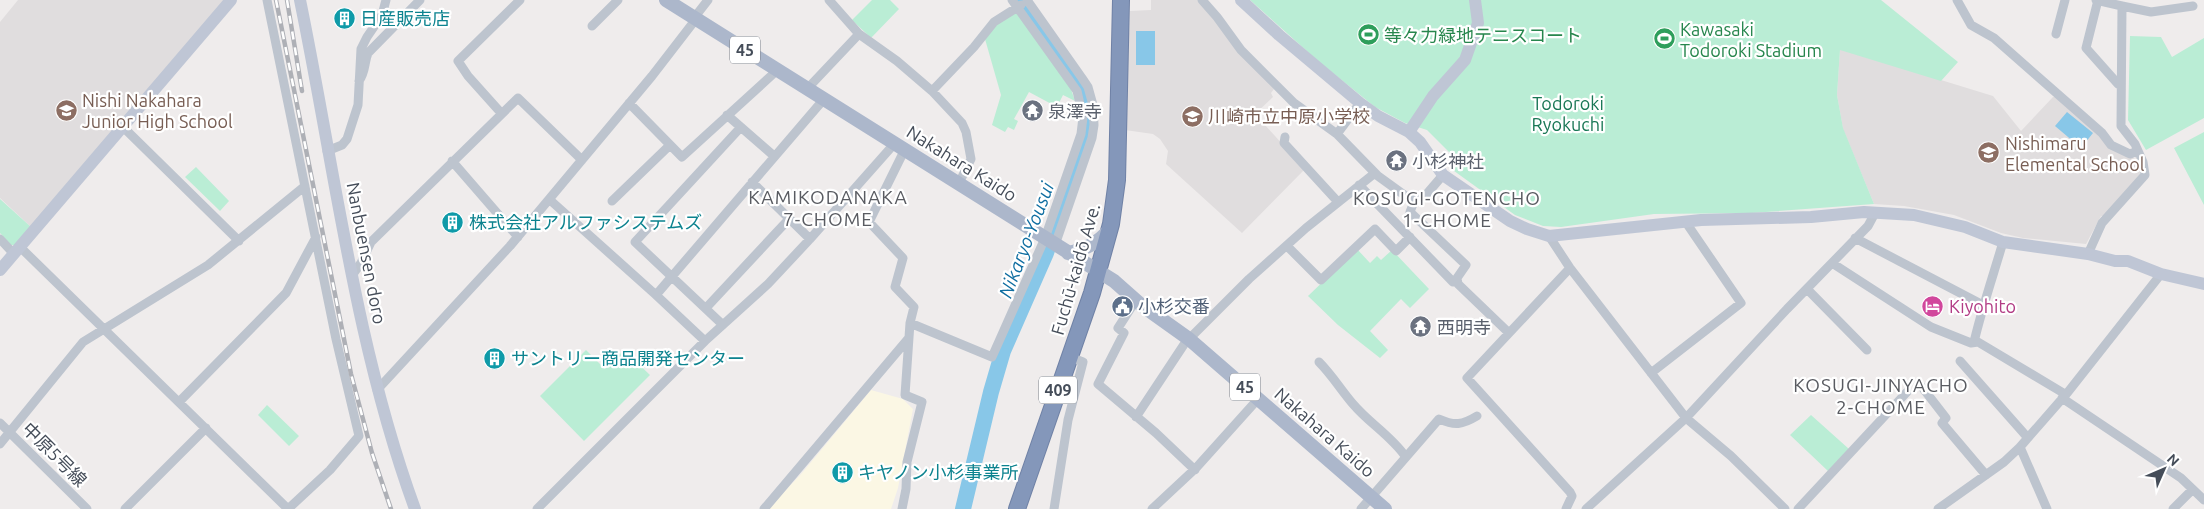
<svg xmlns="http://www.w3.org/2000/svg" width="2204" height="509" viewBox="0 0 2204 509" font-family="Ubuntu,'Noto Sans JP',sans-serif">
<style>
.commercial{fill:#fbf7e4}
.education{fill:#e0ddde}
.green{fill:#baedd5}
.water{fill:#88c7e8}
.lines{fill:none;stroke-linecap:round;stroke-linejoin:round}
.river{stroke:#88c7e8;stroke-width:16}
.highway-casing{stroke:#7082a6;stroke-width:18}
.street{stroke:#bdc4ce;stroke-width:9}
.secondary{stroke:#bfc6d5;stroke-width:12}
.primary{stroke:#acb7cb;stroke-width:14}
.highway{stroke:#8497ba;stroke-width:16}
.rail-casing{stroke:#aeb0b6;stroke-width:4.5}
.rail{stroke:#fff;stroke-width:2.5;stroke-dasharray:8;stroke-linecap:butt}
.labels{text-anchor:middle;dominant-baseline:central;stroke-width:4.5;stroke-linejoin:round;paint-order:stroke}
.shield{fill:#fff;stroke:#7d828b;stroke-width:1}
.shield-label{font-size:16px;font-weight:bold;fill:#454d59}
.culture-label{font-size:18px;fill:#0d838f;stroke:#fff;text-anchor:start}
.leisure-label{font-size:18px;fill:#27864d;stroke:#fff;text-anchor:start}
.education-label{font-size:18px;fill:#785e54;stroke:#fff;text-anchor:start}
.park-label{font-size:18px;fill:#197755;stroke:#fff}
.worship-label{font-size:18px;fill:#5b616d;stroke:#fff;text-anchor:start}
.street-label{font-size:18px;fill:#454d59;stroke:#fff}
.service-label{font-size:18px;fill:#4e5e75;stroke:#fff;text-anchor:start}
.hotel-label{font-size:18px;fill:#b23c85;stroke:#fff;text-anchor:start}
.neighbourhood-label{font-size:19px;letter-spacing:1px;fill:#595b61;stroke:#fff}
.water-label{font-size:19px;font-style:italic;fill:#106ea1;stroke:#fff}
</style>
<rect width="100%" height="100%" fill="#efecec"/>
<!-- commercial -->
<path class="commercial" d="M871,390L903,399L913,409L898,488L891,509H768L802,473Z"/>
<!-- education -->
<path class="education" d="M18,0H226L31,227L0,198V22Z
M1151,0H1198L1274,89L1271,93L1273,97L1255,114L1305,169L1242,233L1166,164L1168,151L1160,139L1153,134L1125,130L1130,11L1151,10Z
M1840,49L1993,96L2021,131L2053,97H2056L2112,147L2138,160L2140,167V176L2106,216H2101L2086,244L2023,238L2001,233L1954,215L1904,206L1874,204L1843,129L1837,95Z"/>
<!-- green -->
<path class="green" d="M872,0H890L899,9L871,38L852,20Z
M1250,0H1881L1958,62L1941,81L1840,50L1837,95L1843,128L1874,204L1752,213L1654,214L1561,227L1543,226L1515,215L1450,168L1457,160L1427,130L1405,123L1375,107L1318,61Z
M1014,12L1017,13L1071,89L1075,101L1063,95L1057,107L1029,92L1014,119L1018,121L1014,130L1008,127L1005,132L992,125L1001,95L985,39L995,25Z
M2130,36L2161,37L2172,57L2204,38V118L2146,150L2128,120Z
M2204,132V205L2174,148Z
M196,167L229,201L220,211L185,177Z
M0,199L31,227L15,245H11L0,233Z
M1357,249L1370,263L1377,256L1381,260L1392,250L1429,289L1410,308L1401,299L1370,331L1388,350L1380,358L1338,325L1308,296Z
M586,350L605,369L624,350L650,375L584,441L540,396Z
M267,405L299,436L289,446L258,415Z
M1811,415L1849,449L1828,471L1790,435Z"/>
<!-- water -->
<path class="water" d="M1136,31H1155V65H1136Z
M2067,112L2093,133L2081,148L2055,126Z"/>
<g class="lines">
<!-- river -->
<path class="river" d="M963,509L991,392L1003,351L1046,253L1087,131L1089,117L1084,93L1020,0"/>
<defs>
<path id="highway" d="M1017,509L1092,293L1111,224L1117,180L1121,0"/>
</defs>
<!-- highway casing -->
<use href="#highway" class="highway-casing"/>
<!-- street -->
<path class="street" d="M267,0L336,339L359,436L330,470L288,509
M829,0L859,34L897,61L932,91L962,123L966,132L971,159L959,183
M1027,0L1082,78L1088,87L1093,105L1094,125L1092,138L1055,245
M1202,0L1217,17L1241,50L1294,103L1337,134L1378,176L1407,197L1417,200L1425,196L1443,175
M1957,0L1971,25L1994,38L2102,133L2111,145L2130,154L2135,152L2139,154
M2098,0L2086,48L2118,84H2120
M2122,6L2151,12L2193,6
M694,18L708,0
M592,26L618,0
M2056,34L2065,0
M359,81C366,71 364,63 368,53L420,0
M807,89L859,34
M932,91L974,47L994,22L1021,5
M629,103L682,157L772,75L776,69
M502,114L468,76L458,61L520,0
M727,115L774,156
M123,127L239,241
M1337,134L1360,103
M1285,137L1284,143L1338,202
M327,151L342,145L347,139L358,105L361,49L367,37L382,15L386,0
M452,161L518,237
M752,182L810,239
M1359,185L1453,282L1456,281
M1415,199L1410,212L1466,265L1457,278L1458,284L1509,333
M550,200L656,295L705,341
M612,201L670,145
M1549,236L1570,268L1686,418L1731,456L1785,509
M1855,238L1983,305
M0,239L14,254
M1287,246L1321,280L1375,229L1396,251L1410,237
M20,247L288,509
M2088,254L2102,223L2145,175L2143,162L2135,144L2121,126L2122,6L2096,0
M1832,263L1931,327L1971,343L1978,342L2065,394
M353,274L361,263L371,242L518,98L582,160
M1807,289L1867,350
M656,295L824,99
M1136,300L1118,328L1124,333L1098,384L1156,433L1195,470
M706,308L789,219
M910,323L992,357L1045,238L1081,134L1083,117L1077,91L1012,0
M723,325L635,242L741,127
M1974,342C1982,308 1993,276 2003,242
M1960,361L2028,438
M1319,362C1332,375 1341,390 1353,404C1369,423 1391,436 1405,456
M1651,373L1741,303L1685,221
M1922,387L1946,418L1942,423L1986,475
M377,390L510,246L652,76L696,19
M2062,398L2181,478L2204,500
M179,402L286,293L316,237
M1136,417L1185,343L1249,279L1306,228L1375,173
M0,423L87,509
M0,444L83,342L208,265L305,186
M2020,447L2047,509
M125,509L206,428
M537,509L705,341L768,284L810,239L895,143
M764,509L908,339
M902,509L906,489L907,462L922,402L905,395L910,323L914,307L895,287L903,258L869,222L905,149
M1054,509L1068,420L1083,362L1070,357
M1152,509L1196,468L1258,399
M1361,509L1439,419C1455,426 1462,425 1477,416
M1566,509L1572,496L1570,492L1467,378L1570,268
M1586,509L1686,418L1787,309L1868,226L1875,213
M1798,509L1907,392
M1938,509L2004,462L2020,447L2068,392L2161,274
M2173,509L2192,490"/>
<!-- secondary -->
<path class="secondary" d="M300,0C335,170 355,345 415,509
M1241,0L1279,35L1360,103L1378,116L1409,132L1420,142L1443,175L1510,221L1527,229L1549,236L1701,220L1811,217L1864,212L1914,215L1965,227L2003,242L2088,254L2115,261H2128L2161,274L2204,284
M1409,132L1433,96L1465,60L1478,23L1475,0
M0,270L231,0"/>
<!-- primary -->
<path class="primary" d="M666,0L1114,281L1140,304L1189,339L1385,509
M1068,253C1086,249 1098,243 1110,229"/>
<!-- highway -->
<use href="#highway" class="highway"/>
<defs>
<path id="rail" d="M276,0L351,374L372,453L391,509
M287,0L302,91"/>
</defs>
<!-- rail casing -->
<use href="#rail" class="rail-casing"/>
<!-- rail -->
<use href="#rail" class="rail"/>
</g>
<!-- icons -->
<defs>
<symbol id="building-disc" viewBox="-11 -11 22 22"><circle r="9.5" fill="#0f9aa8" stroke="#fff"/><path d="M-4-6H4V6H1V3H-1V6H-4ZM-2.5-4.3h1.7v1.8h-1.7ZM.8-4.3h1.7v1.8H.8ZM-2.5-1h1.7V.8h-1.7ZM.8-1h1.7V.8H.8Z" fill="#fff"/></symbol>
<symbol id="stadium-disc" viewBox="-11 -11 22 22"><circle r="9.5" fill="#2e9e5b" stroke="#fff"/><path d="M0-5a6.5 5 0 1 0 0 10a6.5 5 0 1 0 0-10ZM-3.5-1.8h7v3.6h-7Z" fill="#fff"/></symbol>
<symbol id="school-disc" viewBox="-11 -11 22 22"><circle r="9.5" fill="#8d6e63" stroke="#fff"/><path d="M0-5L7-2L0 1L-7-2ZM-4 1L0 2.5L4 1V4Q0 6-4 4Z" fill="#fff"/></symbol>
<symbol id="temple-disc" viewBox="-11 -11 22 22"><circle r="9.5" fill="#6b7280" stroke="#fff"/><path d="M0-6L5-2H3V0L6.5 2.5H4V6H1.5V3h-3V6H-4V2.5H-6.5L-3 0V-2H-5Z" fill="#fff"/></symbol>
<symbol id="civic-disc" viewBox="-11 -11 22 22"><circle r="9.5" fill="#5c6f8a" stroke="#fff"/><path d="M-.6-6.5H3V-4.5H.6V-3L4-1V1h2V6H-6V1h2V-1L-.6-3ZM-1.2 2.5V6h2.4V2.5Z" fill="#fff"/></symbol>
<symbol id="hotel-disc" viewBox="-11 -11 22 22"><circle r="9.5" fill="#d1479c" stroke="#fff"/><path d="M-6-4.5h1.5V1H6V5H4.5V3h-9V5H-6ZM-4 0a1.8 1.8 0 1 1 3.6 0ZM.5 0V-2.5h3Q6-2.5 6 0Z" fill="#fff"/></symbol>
</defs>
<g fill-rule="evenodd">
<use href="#building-disc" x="332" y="6" width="25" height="25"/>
<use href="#stadium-disc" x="1356" y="22" width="25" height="25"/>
<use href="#stadium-disc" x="1652" y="26" width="25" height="25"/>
<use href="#school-disc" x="54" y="98" width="25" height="25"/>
<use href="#temple-disc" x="1020" y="98" width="25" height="25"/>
<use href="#school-disc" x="1180" y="104" width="25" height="25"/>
<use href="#school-disc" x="1976" y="140" width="25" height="25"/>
<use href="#temple-disc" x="1384" y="148" width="25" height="25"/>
<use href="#building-disc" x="440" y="210" width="25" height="25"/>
<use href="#civic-disc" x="1110" y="294" width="25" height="25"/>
<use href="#hotel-disc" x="1920" y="294" width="25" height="25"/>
<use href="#temple-disc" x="1408" y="314" width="25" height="25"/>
<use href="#building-disc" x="482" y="346" width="25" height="25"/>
<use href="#building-disc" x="830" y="460" width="25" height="25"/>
</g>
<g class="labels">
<!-- shield labels -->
<g class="shield">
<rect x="730" y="36.5" width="30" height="27" rx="4"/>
<rect x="1230" y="373.5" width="30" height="27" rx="4"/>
<rect x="1039" y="376.5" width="38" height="27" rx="4"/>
</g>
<g class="shield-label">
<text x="745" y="50">45</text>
<text x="1245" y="387">45</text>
<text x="1058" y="390">409</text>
</g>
<!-- culture labels -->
<g class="culture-label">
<text x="360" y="18">日産販売店</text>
<text x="469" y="222">株式会社アルファシステムズ</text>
<text x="511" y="358">サントリー商品開発センター</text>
<text x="858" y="472">キヤノン小杉事業所</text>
</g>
<!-- leisure labels -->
<g class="leisure-label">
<text x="1680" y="29">Kawasaki<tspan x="1680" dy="21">Todoroki Stadium</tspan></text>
<text x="1384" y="35">等々力緑地テニスコート</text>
</g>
<!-- education labels -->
<g class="education-label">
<text x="82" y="100">Nishi Nakahara<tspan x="82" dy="21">Junior High School</tspan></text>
<text x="1208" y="116">川崎市立中原小学校</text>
<text x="2005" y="143">Nishimaru<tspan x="2005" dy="21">Elemental School</tspan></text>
</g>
<!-- park labels -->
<g class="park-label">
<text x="1568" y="103">Todoroki<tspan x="1568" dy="21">Ryokuchi</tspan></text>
</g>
<!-- worship labels -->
<g class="worship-label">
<text x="1048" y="111">泉澤寺</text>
<text x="1412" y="161">小杉神社</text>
<text x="1437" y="327">西明寺</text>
</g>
<!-- street labels -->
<g class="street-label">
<text transform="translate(962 163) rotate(32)">Nakahara Kaido</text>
<text transform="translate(367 253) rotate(79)">Nanbuensen doro</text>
<text transform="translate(1075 269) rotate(-74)">Fuchū-kaidō Ave.</text>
<text transform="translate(1325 432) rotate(41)">Nakahara Kaido</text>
<text transform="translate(55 454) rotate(45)">中原5号線</text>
</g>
<!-- service labels -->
<g class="service-label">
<text x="1138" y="306">小杉交番</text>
</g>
<!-- hotel labels -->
<g class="hotel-label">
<text x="1949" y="306">Kiyohito</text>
</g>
<!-- neighbourhood labels -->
<g class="neighbourhood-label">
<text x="828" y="197">KAMIKODANAKA<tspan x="828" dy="22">7-CHOME</tspan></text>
<text x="1447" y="198">KOSUGI-GOTENCHO<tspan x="1447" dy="22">1-CHOME</tspan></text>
<text x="1881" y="385">KOSUGI-JINYACHO<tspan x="1881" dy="22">2-CHOME</tspan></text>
</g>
<!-- water labels -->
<g class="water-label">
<text transform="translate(1026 240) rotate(-69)">Nikaryo-Yousui</text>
</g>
</g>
<!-- north arrow -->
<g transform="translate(2164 469) rotate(45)" stroke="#ffffff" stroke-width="4" paint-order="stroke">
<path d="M0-4L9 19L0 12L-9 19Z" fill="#454d59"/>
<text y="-8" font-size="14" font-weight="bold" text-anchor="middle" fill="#454d59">N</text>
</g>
</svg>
